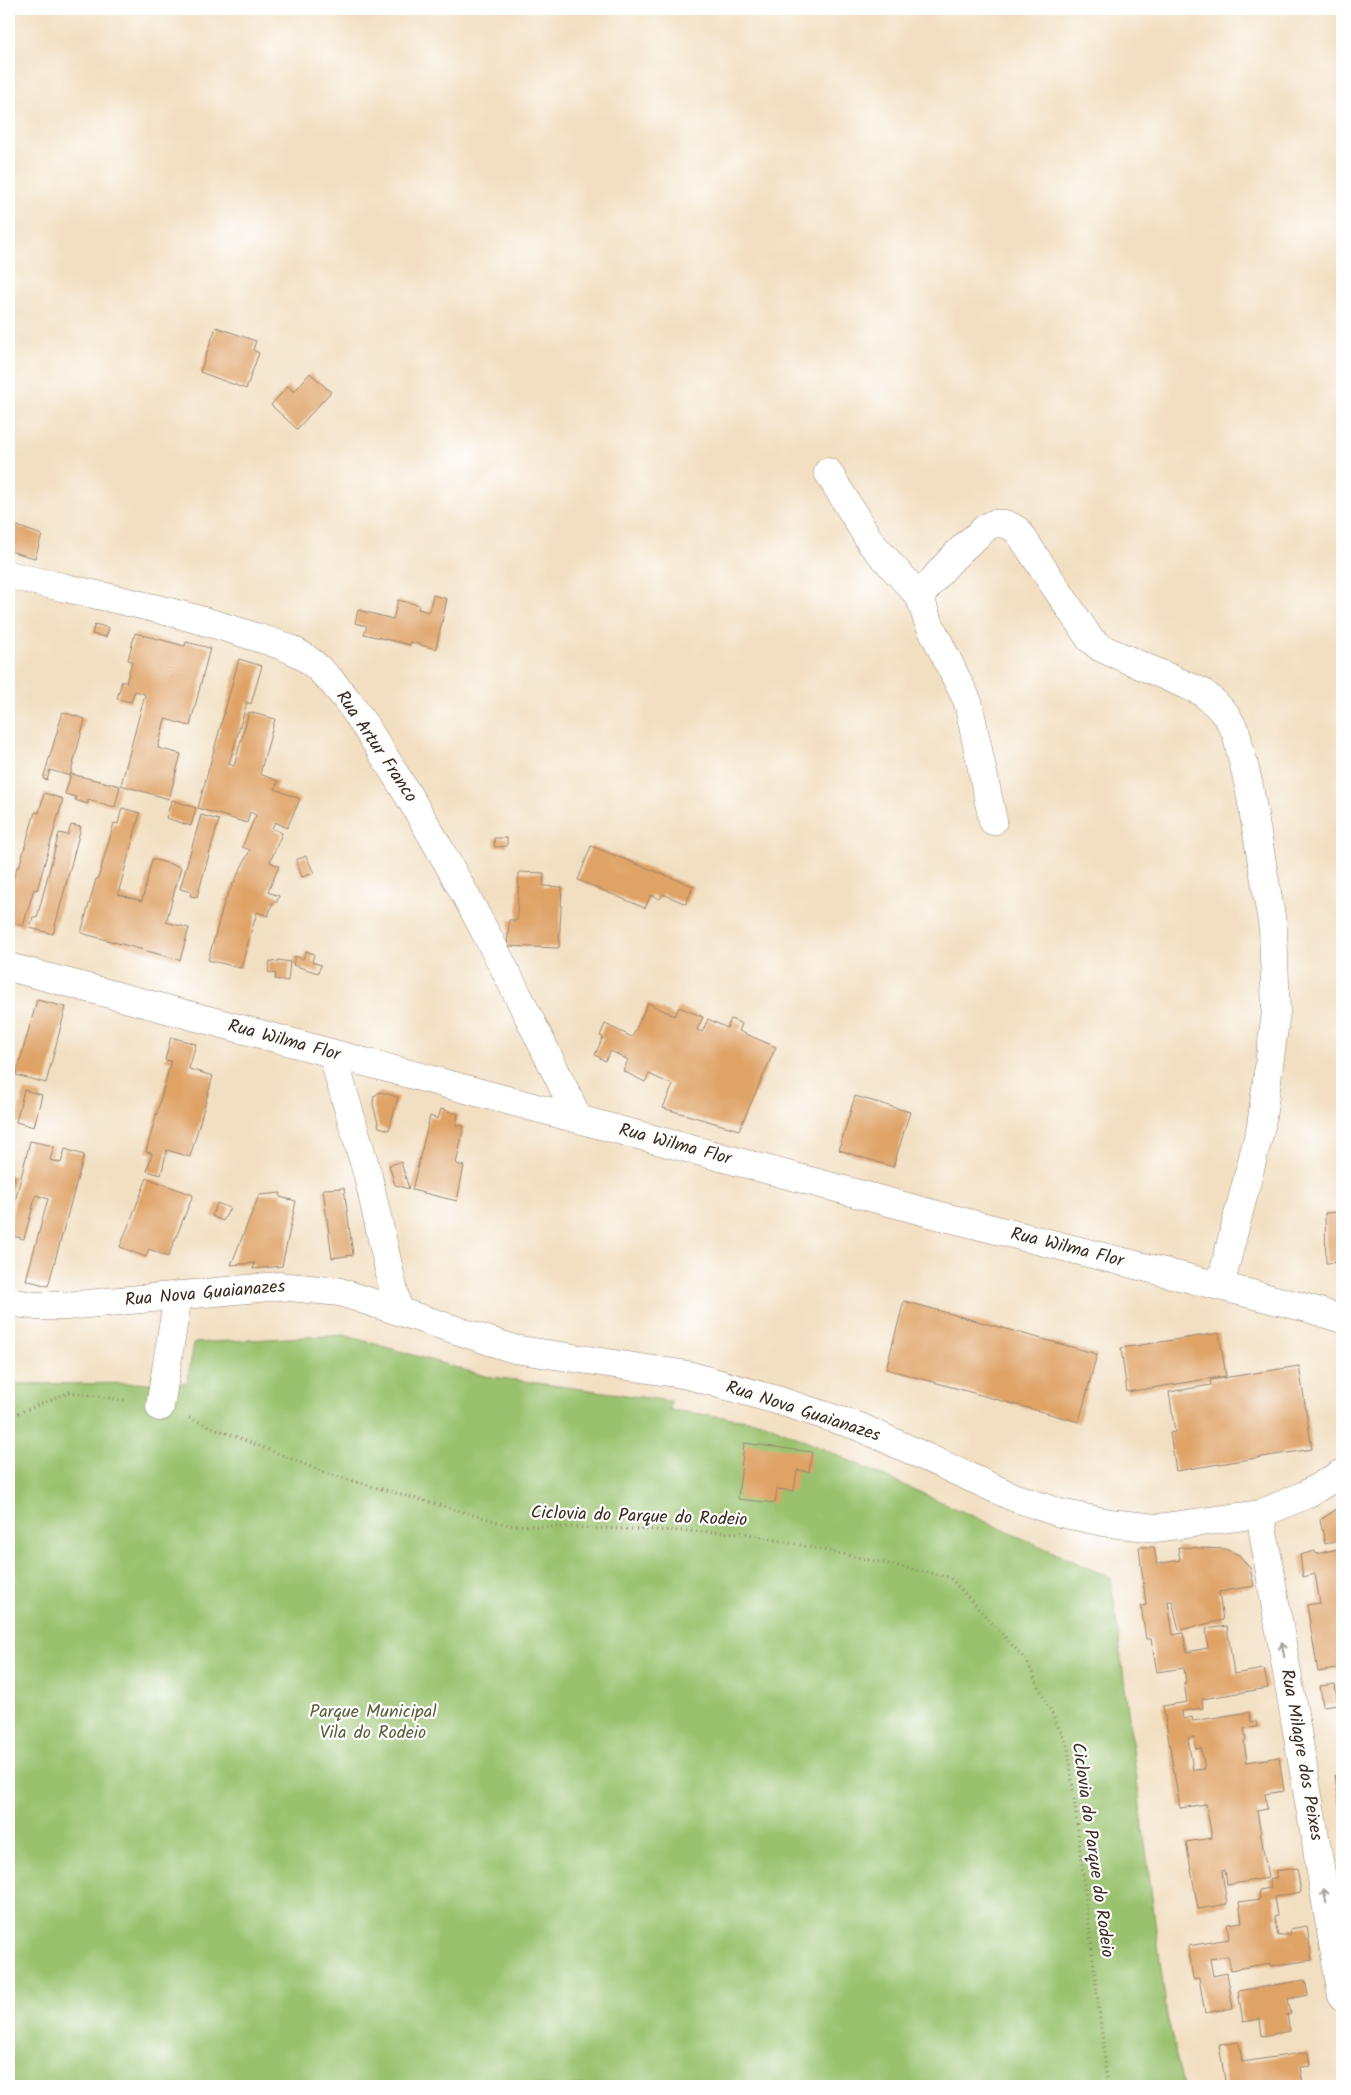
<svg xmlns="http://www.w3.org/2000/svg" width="1351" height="2095" viewBox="0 0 1351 2095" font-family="Kalam,sans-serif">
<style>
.green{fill:#9ac26e;stroke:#6a7646}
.building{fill:#dfa366;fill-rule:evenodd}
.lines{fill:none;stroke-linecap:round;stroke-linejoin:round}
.minor-casing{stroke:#968470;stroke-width:29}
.path{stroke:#968470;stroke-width:3;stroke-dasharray:1 4;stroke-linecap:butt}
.minor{stroke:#fff;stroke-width:28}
.oneway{stroke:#a79f9a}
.labels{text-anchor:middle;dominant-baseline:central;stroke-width:4.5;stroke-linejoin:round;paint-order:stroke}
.street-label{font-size:18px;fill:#3b2a1e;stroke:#fff}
.park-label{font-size:18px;fill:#5c5f3a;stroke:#fff}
</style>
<rect width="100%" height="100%" fill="#fff"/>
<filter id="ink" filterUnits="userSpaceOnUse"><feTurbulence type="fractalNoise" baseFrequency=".02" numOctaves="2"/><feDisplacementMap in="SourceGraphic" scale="10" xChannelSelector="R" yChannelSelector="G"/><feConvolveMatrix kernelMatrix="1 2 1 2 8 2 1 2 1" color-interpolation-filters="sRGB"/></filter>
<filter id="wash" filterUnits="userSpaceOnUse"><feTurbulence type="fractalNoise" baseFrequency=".0096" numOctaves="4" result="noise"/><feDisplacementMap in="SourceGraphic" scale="20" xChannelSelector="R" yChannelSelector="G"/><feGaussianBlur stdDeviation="1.12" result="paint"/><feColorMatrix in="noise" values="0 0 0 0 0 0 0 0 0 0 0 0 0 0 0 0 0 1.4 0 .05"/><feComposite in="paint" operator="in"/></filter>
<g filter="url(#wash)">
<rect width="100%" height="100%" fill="#f2dfc1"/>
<!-- green -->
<path class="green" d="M344,1335L485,1376L671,1401L670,1410L763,1422L1111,1578L1167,2015L1183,2086H9V1384L187,1383L194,1343Z"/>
<g id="blocks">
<!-- building -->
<path class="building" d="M216,327L256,341L253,350L259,353L246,389L200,372Z
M310,373L331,392L297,429L271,405L288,386L294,392Z
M9,523L42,535L35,558L9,551Z
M433,595L447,599L436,649L410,642V645L364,634L367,626L355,623L358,610L393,619L398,600L419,605L418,609L429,612Z
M95,624L109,628L106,637L92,634Z
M135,633L185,646L186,642L210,648L190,726L165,719L158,748L181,754L169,799L121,785L145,694L135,691L131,702L117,699L122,681L126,683L132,661L128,660Z
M239,659L262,666L251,704L247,702L229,764L234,766L249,712L275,719L260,774L278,781L275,789L300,799L287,828L275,822L272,828L282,833L270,862L279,866L268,892L279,896L277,902H273L268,916L257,912L241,968L208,960L225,900L250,850L242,847L256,815L250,812L247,823L198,808Z
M63,712L85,719L70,776L50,770L47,780L43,779Z
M71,774L120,786L115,807L88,800V804L75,800L76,797L65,794Z
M44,793L63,799L37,890L34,889L23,926L9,922V894L17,867H19L35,812L39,813Z
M172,800L196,808L191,826L166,818Z
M122,808L140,813L118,894L142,901L152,859L181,867L166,922L189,928L180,960L81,933L96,879H98L114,823L118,824Z
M201,815L219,820L197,897L190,896L191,892L180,889Z
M71,825L81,827L53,934L30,928L33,917L37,918L59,833L68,835Z
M494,838H507V846L495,847Z
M591,846L693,886L686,904L663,894L660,899L651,895L645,908L578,880Z
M306,856L314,873L302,877L296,860Z
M519,872L544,873L543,886L562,887L559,948L507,946L509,920H517Z
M306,951L314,954L312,962L321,965L318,973L293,965L295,956L303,959Z
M278,960L290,962L288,981L275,979L276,974L268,972L270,961L277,962Z
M37,1000L66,1007L46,1083L16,1075Z
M648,1003L675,1016L679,1007L703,1017L697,1030L702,1032L708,1019L727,1028L731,1019L742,1024L739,1031L776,1047L739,1130L663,1108L673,1085L649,1074L645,1082L623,1071L628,1060L611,1051L605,1061L595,1055L603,1037L600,1036L605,1024L632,1037Z
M171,1037L196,1044L189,1069L213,1076L190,1157L167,1150L161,1175L147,1171L152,1153L146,1152L171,1061L165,1060Z
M24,1090L42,1095L34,1127L16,1122Z
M380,1092L398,1097L389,1130L379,1127L373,1104L374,1096Z
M855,1096L910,1112L893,1167L839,1150Z
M441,1109L458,1114L456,1125L464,1126L456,1164L464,1166L457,1201L412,1190L430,1116L438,1119Z
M30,1141L54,1146L50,1160L61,1163L65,1149L84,1155L48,1286L26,1280L48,1199L36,1195L24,1239L9,1235V1226Z
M401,1162L409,1189L395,1185L389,1165Z
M9,1175L15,1176L9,1198Z
M147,1178L193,1195L168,1257L149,1249L146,1257L120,1247Z
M344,1188L353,1255L332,1258L323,1189Z
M281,1193L280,1197L296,1201L282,1266L253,1269L255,1263L231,1265L259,1195Z
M217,1203L230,1208L223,1221L212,1216Z
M1342,1212V1262L1326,1263L1325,1213Z
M904,1301L1097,1354L1079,1422L886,1369Z
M1219,1333L1226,1376L1127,1392L1121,1348Z
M1299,1366L1312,1449L1176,1471L1170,1433L1175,1432L1169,1392L1211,1385L1210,1380Z
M744,1443L812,1452L809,1472L797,1470L794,1491L777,1489L775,1503L738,1499Z
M1342,1506V1540L1325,1544L1320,1520Z
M1139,1547H1154L1157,1564L1180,1560L1178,1547L1225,1549L1239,1555L1250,1568L1254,1586L1219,1592L1223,1620L1179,1630L1172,1601H1168L1173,1635L1183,1633L1187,1652L1208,1648L1206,1629L1227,1626L1234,1674L1264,1669L1268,1688L1202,1699L1203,1708L1182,1711L1183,1719L1192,1717L1193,1721L1249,1712L1251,1722L1256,1721L1257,1727L1244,1728L1246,1740L1244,1742L1247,1762L1279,1757L1284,1791L1265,1794L1267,1809L1257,1811L1268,1878L1227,1885L1225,1870L1222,1871L1227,1904L1198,1909L1186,1842L1212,1838L1206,1804L1180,1808L1163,1706L1187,1702L1184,1683L1186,1682L1184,1668L1157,1672L1151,1639H1146L1141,1606L1146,1605ZM1194,1737L1196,1749L1201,1748L1205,1769L1193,1770L1188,1738Z
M1342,1548V1628L1338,1629L1339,1633H1342V1668L1318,1672L1307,1605L1320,1603L1315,1574L1303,1577L1300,1555L1315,1551L1316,1554Z
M1335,1684L1338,1704L1323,1706L1320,1686Z
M1342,1774V1809H1341L1335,1775Z
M1297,1868L1301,1892L1274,1897L1277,1916L1274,1917L1278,1936L1291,1934L1290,1929L1307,1926L1312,1960L1271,1966V1963L1231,1970L1228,1956L1210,1959L1213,1976L1227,1973L1233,2008L1205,2013L1199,1978L1193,1979L1188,1946L1229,1939L1227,1924L1242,1922L1239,1902L1260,1899L1259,1890L1271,1888L1269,1879L1277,1878L1275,1871Z
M1305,1980L1308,1995L1288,1999L1291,2014L1287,2015L1290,2031L1262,2036L1260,2019L1243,2022L1238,1991Z
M1239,2042L1242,2062L1308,2052L1310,2066L1300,2067L1303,2083L1280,2086H1226L1219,2045Z"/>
</g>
</g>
<g filter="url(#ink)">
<use href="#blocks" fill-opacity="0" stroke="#968470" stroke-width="1"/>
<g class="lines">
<defs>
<path id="minor" d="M828,472L871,543L920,597
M9,575C86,593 165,608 240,632C257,638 276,642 292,650C334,670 368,730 392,769C462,881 521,999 578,1118
M993,821L968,702L927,619L920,597C937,574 955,553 978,535C982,531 988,525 993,524C1004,522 1010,525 1018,531L1090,639L1101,648L1202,692L1216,704L1227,716L1236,733L1249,786L1273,928L1276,1012L1261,1126L1220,1286
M9,967L941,1216L1307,1308L1342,1319
M332,1053L368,1176L398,1310
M9,1302L36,1306H66L279,1286L340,1292L514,1349L688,1375L780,1401L860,1427L1013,1497L1060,1513L1109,1523L1157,1528L1260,1514L1305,1495L1342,1473
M160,1407L178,1295
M1260,1514L1342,1996"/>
</defs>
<!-- minor casing -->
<use href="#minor" class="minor-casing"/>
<!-- path -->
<path class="path" d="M9,1417L70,1392L128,1401
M189,1418L329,1474L509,1525L744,1533L949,1577L1026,1660L1068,1747L1108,2086"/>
<!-- minor -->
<use href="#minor" class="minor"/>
</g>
<!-- one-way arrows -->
<defs><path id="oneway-shaft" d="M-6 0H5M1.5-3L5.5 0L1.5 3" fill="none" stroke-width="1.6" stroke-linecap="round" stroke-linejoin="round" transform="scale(1.25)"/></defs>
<g class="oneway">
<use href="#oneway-shaft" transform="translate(1283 1650) rotate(-100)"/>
<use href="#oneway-shaft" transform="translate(1325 1896) rotate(-100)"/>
</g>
</g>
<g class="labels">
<!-- street labels -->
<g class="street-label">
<text transform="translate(376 747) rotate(56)">Rua Artur Franco</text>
<text transform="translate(284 1041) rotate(15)">Rua Wilma Flor</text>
<text transform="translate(675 1145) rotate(15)">Rua Wilma Flor</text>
<text transform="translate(1067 1248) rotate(14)">Rua Wilma Flor</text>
<text transform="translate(205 1294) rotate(-5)">Rua Nova Guaianazes</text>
<text transform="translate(803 1412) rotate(18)">Rua Nova Guaianazes</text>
<text transform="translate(639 1517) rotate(2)">Ciclovia do Parque do Rodeio</text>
<text transform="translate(1301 1755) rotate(80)">Rua Milagre dos Peixes</text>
<text transform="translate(1092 1850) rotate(82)">Ciclovia do Parque do Rodeio</text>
</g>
<!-- park labels -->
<g class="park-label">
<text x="373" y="1712">Parque Municipal<tspan x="373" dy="21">Vila do Rodeio</tspan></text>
</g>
</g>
<!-- margin -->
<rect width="1351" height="2095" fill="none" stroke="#fff" stroke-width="30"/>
</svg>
